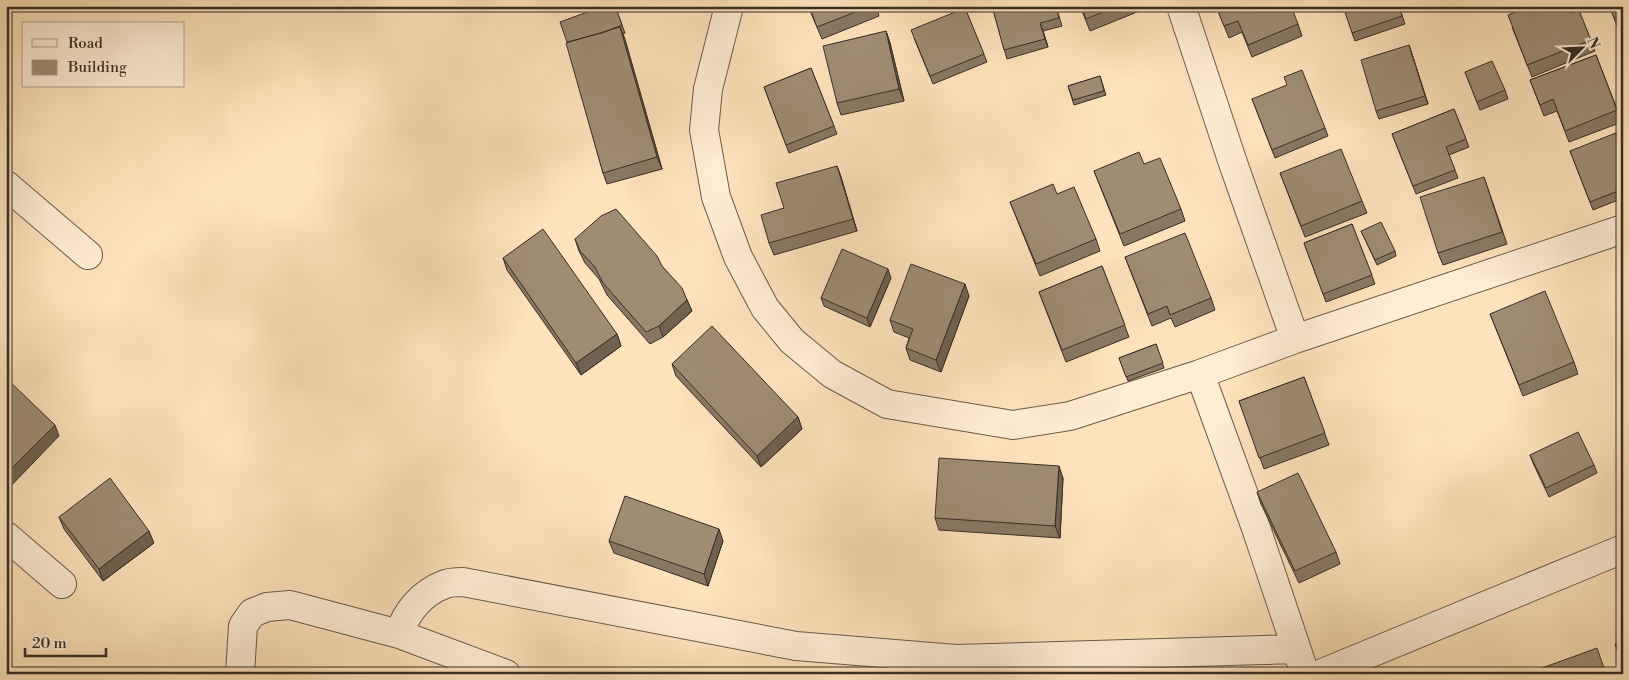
<svg xmlns="http://www.w3.org/2000/svg" width="1629" height="680" viewBox="0 0 1629 680" font-family="'Libre Bodoni',serif">
<style>
.lines{fill:none;stroke-linecap:round;stroke-linejoin:round}
.minor-casing{stroke:#695c4b;stroke-width:30}
.minor{stroke:#feecd3;stroke-width:28}
.wall{fill:#887863;stroke:#372f26}
.shaded-wall{fill:#6f6250;stroke:#372f26}
.building{fill:#9e8c73;stroke:#372f26}
</style>
<rect width="100%" height="100%" fill="#fee2bb"/>
<filter id="stains"><feTurbulence type="fractalNoise" baseFrequency=".004" numOctaves="4"/><feColorMatrix values="0 0 0 0 .2 0 0 0 0 .09 0 0 0 0 .02 0 0 0 .5 -.17"/></filter>
<radialGradient id="worn" r=".72"><stop offset=".6" stop-color="#630" stop-opacity="0"/><stop offset="1" stop-color="#630" stop-opacity=".3"/></radialGradient>
<g class="lines">
<defs>
<path id="minor" d="M729,6L708,89L704,130L716,197L738,257L765,308L792,341L832,374L887,404L1013,425L1070,416L1200,374
M1181,6L1233,163L1295,339L1200,374L1256,528L1305,674
M6,185L88,255
M1295,339L1623,229
M6,536L62,584
M399,634C406,612 422,593 443,585C449,582 457,582 463,582L796,646L956,659L1296,649
M240,674L243,626L252,613L267,607L290,605L399,634L506,674
M1320,674L1623,549"/>
</defs>
<!-- minor casing -->
<use href="#minor" class="minor-casing"/>
<!-- minor -->
<use href="#minor" class="minor"/>
</g>
<!-- wall -->
<path class="wall" d="M615,6L625,33L623,34L662,169L607,184L603,173L567,42Z
M808,6H876L879,16L822,39Z
M992,6H1056L1062,26L1043,31L1048,47L1007,59Z
M1080,6H1146L1147,8L1090,31Z
M1216,6L1298,24L1302,36L1252,57L1242,32L1229,38Z
M1399,6L1405,24L1355,41L1352,33Z
M1609,6H1623V39Z
M965,8L987,62L933,84L914,38Z
M1571,13L1591,40L1595,51L1532,77L1512,27Z
M886,31L890,43L904,101L841,115L837,103Z
M1409,45L1428,104L1379,119L1376,111Z
M1596,55L1622,122L1569,142L1557,111L1544,116L1530,80Z
M811,68L837,134L789,153L764,87Z
M1465,72L1505,90L1508,99L1480,110Z
M1100,76L1106,95L1074,105L1068,86Z
M1252,99L1325,128L1328,136L1275,158Z
M1454,109L1469,147L1449,155L1458,178L1416,194L1392,134Z
M1623,136V198L1593,210L1570,151Z
M1144,164L1181,209L1185,221L1124,246L1094,171Z
M837,166L841,177L857,231L774,255L769,243L784,208Z
M1280,173L1362,201L1367,213L1305,237Z
M1484,177L1507,244L1443,265L1438,253Z
M1057,194L1096,239L1100,251L1040,276L1010,202Z
M1352,224L1375,284L1326,302L1304,243Z
M1361,231L1395,251L1396,256L1377,265Z
M575,239L662,266L687,300L692,311L663,337L650,344L607,295L599,279L585,263L579,251Z
M1125,257L1211,298L1215,310L1175,327L1171,318L1152,326Z
M503,258L617,334L621,346L581,375L507,270Z
M1102,266L1129,337L1066,362L1039,292Z
M891,278L870,327L824,306L821,298Z
M969,296L941,372L910,360L906,348L909,338L894,332L890,320Z
M1490,314L1574,362L1578,374L1523,396Z
M1156,344L1164,368L1128,381L1119,358Z
M672,364L798,417L802,429L761,467L676,376Z
M1304,377L1329,445L1264,469L1239,401Z
M1530,455L1594,465L1597,473L1549,497L1533,463Z
M1063,478L1060,538L939,530L935,518Z
M1257,492L1336,552L1340,564L1299,583L1261,504Z
M59,517L154,543L103,581L64,529Z
M609,541H723L708,586L614,553Z"/>
<!-- shaded-wall -->
<path class="shaded-wall" d="M1040,23L1043,31L1048,47L1045,39Z
M620,27L625,39L662,169L657,157Z
M886,31L890,43L904,101L899,89Z
M1409,45L1412,54L1428,104L1425,96Z
M837,166L841,177L857,231L853,219Z
M888,269L891,278L870,327L867,318Z
M965,284L969,296L941,372L936,360Z
M687,300L692,311L663,337L659,326Z
M617,334L621,346L581,375L576,363Z
M798,417L802,429L761,467L757,456Z
M55,425L59,436L7,490L6,487V474Z
M1059,466L1063,478L1060,538L1055,526Z
M719,529L723,541L708,586L704,574Z
M149,531L154,543L103,581L99,569Z"/>
<!-- building -->
<path class="building" d="M604,6H615L622,25L602,33L567,42L560,22Z
M809,6H871L817,27Z
M992,6H1056L1059,18L1040,23L1045,39L1004,50Z
M1081,6H1117L1086,19Z
M1216,6H1291L1298,24L1248,45L1238,21L1224,26Z
M1343,6H1399L1402,16L1352,33Z
M1530,6H1568L1571,13L1579,10L1591,40L1527,65L1508,15Z
M1609,6H1623V30L1620,32Z
M965,8L984,54L930,76L911,30Z
M620,27L657,157L603,173L566,43Z
M886,31L899,89L837,103L823,46Z
M1409,45L1425,96L1376,111L1361,60Z
M1596,55L1617,110L1565,131L1553,99L1540,105L1530,80Z
M1492,61L1505,90L1477,102L1465,72Z
M811,68L834,126L786,145L764,87Z
M1302,70L1325,128L1272,150L1252,99L1287,85L1284,77Z
M1100,76L1104,91L1073,100L1068,86Z
M1454,109L1466,139L1446,147L1455,170L1413,186L1392,134Z
M1621,131L1623,136V189L1590,202L1570,151Z
M1341,149L1362,201L1301,226L1280,173Z
M1139,152L1144,164L1160,158L1181,209L1120,234L1094,171Z
M837,166L853,219L769,243L761,215L784,208L776,183Z
M1484,177L1502,232L1438,253L1420,197Z
M1053,184L1057,194L1074,187L1096,239L1036,264L1010,202Z
M616,209L657,256L662,266L682,288L687,300L659,326L646,332L603,283L595,267L580,251L575,239L601,216Z
M1381,222L1395,251L1375,260L1361,231Z
M1352,224L1372,275L1323,294L1304,243Z
M543,229L617,334L576,363L503,258Z
M1185,233L1211,298L1170,315L1167,306L1148,314L1125,257Z
M842,249L888,269L867,318L821,298Z
M911,264L965,284L936,360L906,348L913,329L890,320Z
M1102,266L1125,325L1062,350L1039,292Z
M1545,291L1574,362L1519,385L1490,314Z
M712,326L798,417L757,456L672,364Z
M1156,344L1163,363L1126,377L1119,358Z
M1304,377L1325,433L1259,458L1239,401Z
M6,378L55,425L6,474Z
M1578,432L1594,465L1546,488L1530,455Z
M939,458L1059,466L1055,526L935,518Z
M1298,473L1336,552L1295,571L1257,492Z
M110,478L149,531L99,569L59,517Z
M625,496L719,529L704,574L609,541Z
M1623,641V667L1615,644Z
M1597,648L1606,674H1535L1534,671Z"/>
<!-- margin -->
<rect width="1629" height="680" fill="none" stroke="#fee2bb" stroke-width="25"/>
<rect x="8" y="8" width="1614" height="665" fill="none" stroke="#372f26" stroke-width="2.5"/>
<rect x="12" y="12" width="1604" height="655" fill="none" stroke="#372f26"/>
<!-- legend -->
<rect x="22" y="22" width="162" height="65" fill="#feecd3" stroke="#aea08e"/>
<rect x="32" y="39" width="25" height="8" fill="#feecd3" stroke="#aea08e"/>
<text x="68" y="48" font-size="15" fill="#372f26">Road</text>
<rect x="32" y="60" width="25" height="15" fill="#9e8c73" stroke="#aea08e"/>
<text x="68" y="72" font-size="15" fill="#372f26">Building</text>
<!-- north arrow -->
<g transform="translate(1582 48) rotate(66)" stroke="#feecd3" stroke-width="4" paint-order="stroke">
<path d="M0-4L9 19L0 12L-9 19Z" fill="#372f26"/>
<text y="-8" font-size="14" font-weight="bold" text-anchor="middle" fill="#372f26">N</text>
</g>
<!-- scale -->
<path d="M25 648v8h81v-8" fill="none" stroke="#372f26" stroke-width="2.5"/>
<text x="32" y="648" font-size="15" fill="#372f26" stroke="#feecd3" stroke-width="4" paint-order="stroke">20 m</text>
<rect width="100%" height="100%" filter="url(#stains)"/>
<rect width="100%" height="100%" fill="url(#worn)"/>
</svg>
